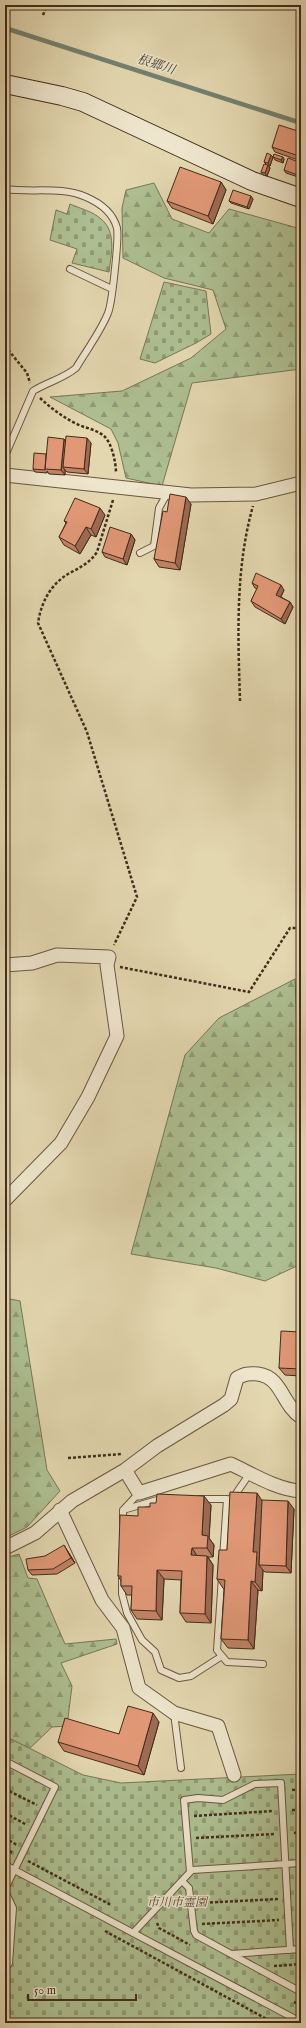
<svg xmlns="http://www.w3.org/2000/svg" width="306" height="2028" viewBox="0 0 306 2028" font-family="'IM FELL English','Noto Serif JP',serif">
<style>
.forest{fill:url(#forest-firs);stroke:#787656}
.cemetery{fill:url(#cemetery-stones);stroke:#787656}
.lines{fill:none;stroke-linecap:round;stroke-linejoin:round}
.stream{stroke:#748170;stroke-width:4.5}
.lane-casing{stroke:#6a5740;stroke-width:8}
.street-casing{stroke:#6a5740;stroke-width:15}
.secondary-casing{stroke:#422c1a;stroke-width:20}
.path{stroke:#422c1a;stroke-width:2.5;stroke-dasharray:3 2;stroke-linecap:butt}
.lane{stroke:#ede5cc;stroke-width:6}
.street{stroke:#ede5cc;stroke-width:13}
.secondary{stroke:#ede5cc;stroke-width:18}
.wall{fill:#c28365;stroke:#422c1a}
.shaded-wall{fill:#9e6a53;stroke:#422c1a}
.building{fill:#e19876;stroke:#422c1a}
.labels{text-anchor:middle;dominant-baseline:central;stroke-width:3;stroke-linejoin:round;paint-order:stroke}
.park-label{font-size:12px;font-style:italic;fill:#574932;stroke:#ede5cc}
.water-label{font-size:13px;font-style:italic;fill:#534837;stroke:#ede5cc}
</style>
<defs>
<pattern id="forest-firs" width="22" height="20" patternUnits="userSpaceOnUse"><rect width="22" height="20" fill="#adbf91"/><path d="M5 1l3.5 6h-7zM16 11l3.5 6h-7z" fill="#8e9b76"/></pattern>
<pattern id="cemetery-stones" width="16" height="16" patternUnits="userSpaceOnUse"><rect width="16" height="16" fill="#adbf91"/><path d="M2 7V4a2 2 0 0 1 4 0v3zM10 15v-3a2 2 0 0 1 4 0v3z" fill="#8e9b76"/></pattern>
</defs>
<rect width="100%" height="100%" fill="#e3d7b0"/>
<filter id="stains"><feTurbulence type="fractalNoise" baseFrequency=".005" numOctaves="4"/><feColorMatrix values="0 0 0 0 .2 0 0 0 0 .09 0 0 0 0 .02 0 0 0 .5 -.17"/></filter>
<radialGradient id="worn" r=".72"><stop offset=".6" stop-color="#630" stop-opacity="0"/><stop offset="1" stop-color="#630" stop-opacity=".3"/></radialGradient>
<!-- forest -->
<path class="forest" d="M154,183L172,219L209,233L229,209L301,229V369L192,383L162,486L126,478L118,443L111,429L50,397L122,391L191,358L226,329L213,290L164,278L123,258L122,208L126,190Z
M295,979L297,1029L301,1064V1264L265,1281L216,1268L131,1254L185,1055L219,1018Z
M5,1298L20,1301L47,1470L60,1491L27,1527L5,1538Z
M19,1554L28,1578L37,1579L65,1644L116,1639L117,1644L61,1663L72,1686L67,1726L52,1727L25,1753L5,1743V1558Z"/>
<!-- cemetery -->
<path class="cemetery" d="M70,204C79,208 94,212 101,219C117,232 111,255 109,272L72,263L77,249L50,240L56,210L67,214Z
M164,282L206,291L211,334L196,343L155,363L140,359Z
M5,1736L83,1775L121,1783L301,1774V2023H5Z"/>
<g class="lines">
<!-- stream -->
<path class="stream" d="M5,28L301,123"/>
<defs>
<path id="lane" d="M5,189C32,193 61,186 86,197C100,203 113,213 117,228C119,238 112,304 108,313C101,331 86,351 76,368C63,379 47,382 33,391L5,456
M70,269L112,289
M140,553L154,546L159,508L168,492
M232,1497L235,1495L250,1473
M199,1499H227L223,1558
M124,1509L139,1493
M123,1522V1510L164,1498
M222,1577L217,1650L227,1662L263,1664
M122,1579V1594L127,1613L142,1640L155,1652L161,1670L179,1678L191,1676L222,1656
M174,1713L181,1768
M5,1761L55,1787L5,1889
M5,1865L301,2022
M190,1872L184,1800L198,1798L223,1800L255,1784L281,1783L290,1950
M182,1881L189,1888L194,1931L196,1935L301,1992
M5,1891L13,1908L9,1963L5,1970
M133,1933L192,1870L301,1863
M231,1954L301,1949"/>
<path id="street" d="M5,475L191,495L256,494L301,483
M5,965L32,963L57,955L109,957L107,965L117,1036L88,1097L61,1143L5,1200
M125,1470L157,1446L224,1405L231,1399L237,1378C245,1374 248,1373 258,1374C282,1377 282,1405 301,1417
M60,1510L102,1600L123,1628L139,1688L174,1713L218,1726L234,1775
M5,1548L35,1533L72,1501L125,1470L139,1493L231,1464C252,1474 278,1490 301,1491"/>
<path id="secondary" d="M5,84L62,96L83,102L252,181L301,198"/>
</defs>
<!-- lane casing -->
<use href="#lane" class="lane-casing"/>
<!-- street casing -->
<use href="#street" class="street-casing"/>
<!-- secondary casing -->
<use href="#secondary" class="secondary-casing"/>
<!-- path -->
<path class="path" d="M43,15L47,5
M5,346L27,373L30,383
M40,398C53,410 68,421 84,427C91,429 98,431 104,436C112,443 116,463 116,473
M113,500L97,552C90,563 79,568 68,574C50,585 41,603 38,623L87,732L137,897L114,945
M240,701C238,637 235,569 253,506
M120,967L249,992L290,928H301
M68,1458L122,1454
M5,1789L37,1805
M292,1790L301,1789
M292,1810H301
M5,1813L27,1825
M194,1816L273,1811
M294,1833L301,1832
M5,1838L17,1845
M196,1838L275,1834
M5,1849L13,1853
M28,1861L111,1905
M200,1903L279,1899
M157,1923L159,1928L190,1945
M202,1924L279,1920
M105,1931L274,2023
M274,1966L301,1964
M294,2002L301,2005"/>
<!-- lane -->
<use href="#lane" class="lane"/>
<!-- street -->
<use href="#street" class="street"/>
<!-- secondary -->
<use href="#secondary" class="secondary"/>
</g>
<!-- wall -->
<path class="wall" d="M301,132V161L275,152L272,147Z
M273,157L284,159L283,163L275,160L273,157L270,166L268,165L270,168L267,176L263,175L261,172L266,164L264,162Z
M301,163V178L286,173L284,170Z
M221,182L226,190L213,224L172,208L167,201Z
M253,199L249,209L231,203L229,201Z
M64,439L66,442L91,443L88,474L67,472L65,470V475L49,474L47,471V473L35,472L33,469L46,454Z
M191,504L180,570L159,567L154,559L167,512Z
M105,515L96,537L91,535L80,554L64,545L59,537L66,523L64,521Z
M131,534L135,540L127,565L105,557L102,552Z
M252,583L284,590L281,597L290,602L293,607L285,624L255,607L251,601L257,589L255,588Z
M301,1332V1376L285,1375L279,1368Z
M262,1501L294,1509L291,1573L265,1572L263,1570L262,1591L258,1590L254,1649L228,1648L221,1639L224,1589L223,1588L217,1579L227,1550Z
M211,1505L209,1538L214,1545L213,1557H208L213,1565L211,1623L186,1622L180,1613L181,1580L164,1579L162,1620L137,1619L131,1610L132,1595H127L121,1586V1581L118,1576L138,1516L150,1507Z
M67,1550L75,1563L57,1574L32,1575L28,1570L45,1556Z
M159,1722L144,1775L64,1751L58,1742L119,1734Z"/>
<!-- shaded-wall -->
<path class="shaded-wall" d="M301,149V159L299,156Z
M271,155L273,157L270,166L268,163Z
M283,157L284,159L283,163L281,160Z
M268,165L270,168L267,176L265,173Z
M221,182L226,190L213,224L208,216Z
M251,196L253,199L249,209L247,207Z
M87,438L91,443L88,474L84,469Z
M64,439L67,444L63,467L65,470V475L61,470Z
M186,497L191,504L180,570L175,563Z
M100,508L105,515L96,537L91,529Z
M86,527L91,535L80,554L75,546Z
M131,534L135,540L127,565L123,559Z
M281,585L284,590L279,600L276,595Z
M290,602L293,607L285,624L281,619Z
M257,1493L263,1502L259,1565L263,1570L262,1591L255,1582L253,1552Z
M204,1496L211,1505L209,1538L214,1545L213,1557L207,1548L202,1535Z
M288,1501L294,1509L291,1573L286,1566Z
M64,1545L67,1550L75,1563L71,1558Z
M192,1548L198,1557L191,1555Z
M207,1556L213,1565L211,1623L205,1614Z
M157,1570L164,1579L162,1620L156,1611Z
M251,1581L258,1590L254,1649L248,1640Z
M153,1713L159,1722L144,1775L138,1766Z"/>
<!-- building -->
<path class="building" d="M279,125L301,132V149L299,156L272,147Z
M267,153L271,155L268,163L264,162Z
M274,154L283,157L281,160L273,157Z
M288,158L301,163V174L300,176L284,170Z
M264,164L268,165L265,173L261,172Z
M180,167L221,182L208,216L167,201Z
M233,190L251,196L247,207L229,201Z
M66,436L87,438L84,469L63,467Z
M48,437L64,439L61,470L45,469Z
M34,453L46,454L45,470L33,469Z
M170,494L186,497L175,563L154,559L163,511L167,512Z
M75,498L100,508L91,529L86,527L75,546L59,537L67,522L64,521Z
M110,527L131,534L123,559L102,552Z
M256,573L281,585L276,595L290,602L281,619L251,601L258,586L252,583Z
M281,1331L301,1332V1369L279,1368Z
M230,1492L257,1493L253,1552H257L255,1582L251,1581L248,1640L221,1639L225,1580L217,1579L219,1550H227Z
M157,1494L204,1496L202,1535L208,1536L207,1548H192L191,1555L207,1556L205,1614L180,1613L182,1571L157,1570L156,1611L131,1610L132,1586H121V1576H118L120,1515L138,1516V1507H150V1503H156Z
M262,1500L288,1501L286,1566L259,1565Z
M64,1545L71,1558L53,1569L28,1570L26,1559L45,1556Z
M128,1706L153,1713L138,1766L58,1742L65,1718L119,1734Z"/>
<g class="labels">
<!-- park labels -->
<g class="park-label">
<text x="177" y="1902">市川市霊園</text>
</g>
<!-- water labels -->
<g class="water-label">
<text transform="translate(156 65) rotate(18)">根郷川</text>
</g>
</g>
<!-- margin -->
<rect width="306" height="2028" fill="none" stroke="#e3d7b0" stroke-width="20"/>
<rect x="6" y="6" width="294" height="2016" fill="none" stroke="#422c1a" stroke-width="2"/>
<rect x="10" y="10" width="286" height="2008" fill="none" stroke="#422c1a"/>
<!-- scale -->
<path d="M28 1994v6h108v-6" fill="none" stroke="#422c1a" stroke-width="2"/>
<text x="34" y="1994" font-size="12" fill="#422c1a" stroke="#ede5cc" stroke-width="3" paint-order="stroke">50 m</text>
<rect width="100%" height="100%" filter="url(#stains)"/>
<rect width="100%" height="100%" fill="url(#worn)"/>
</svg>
